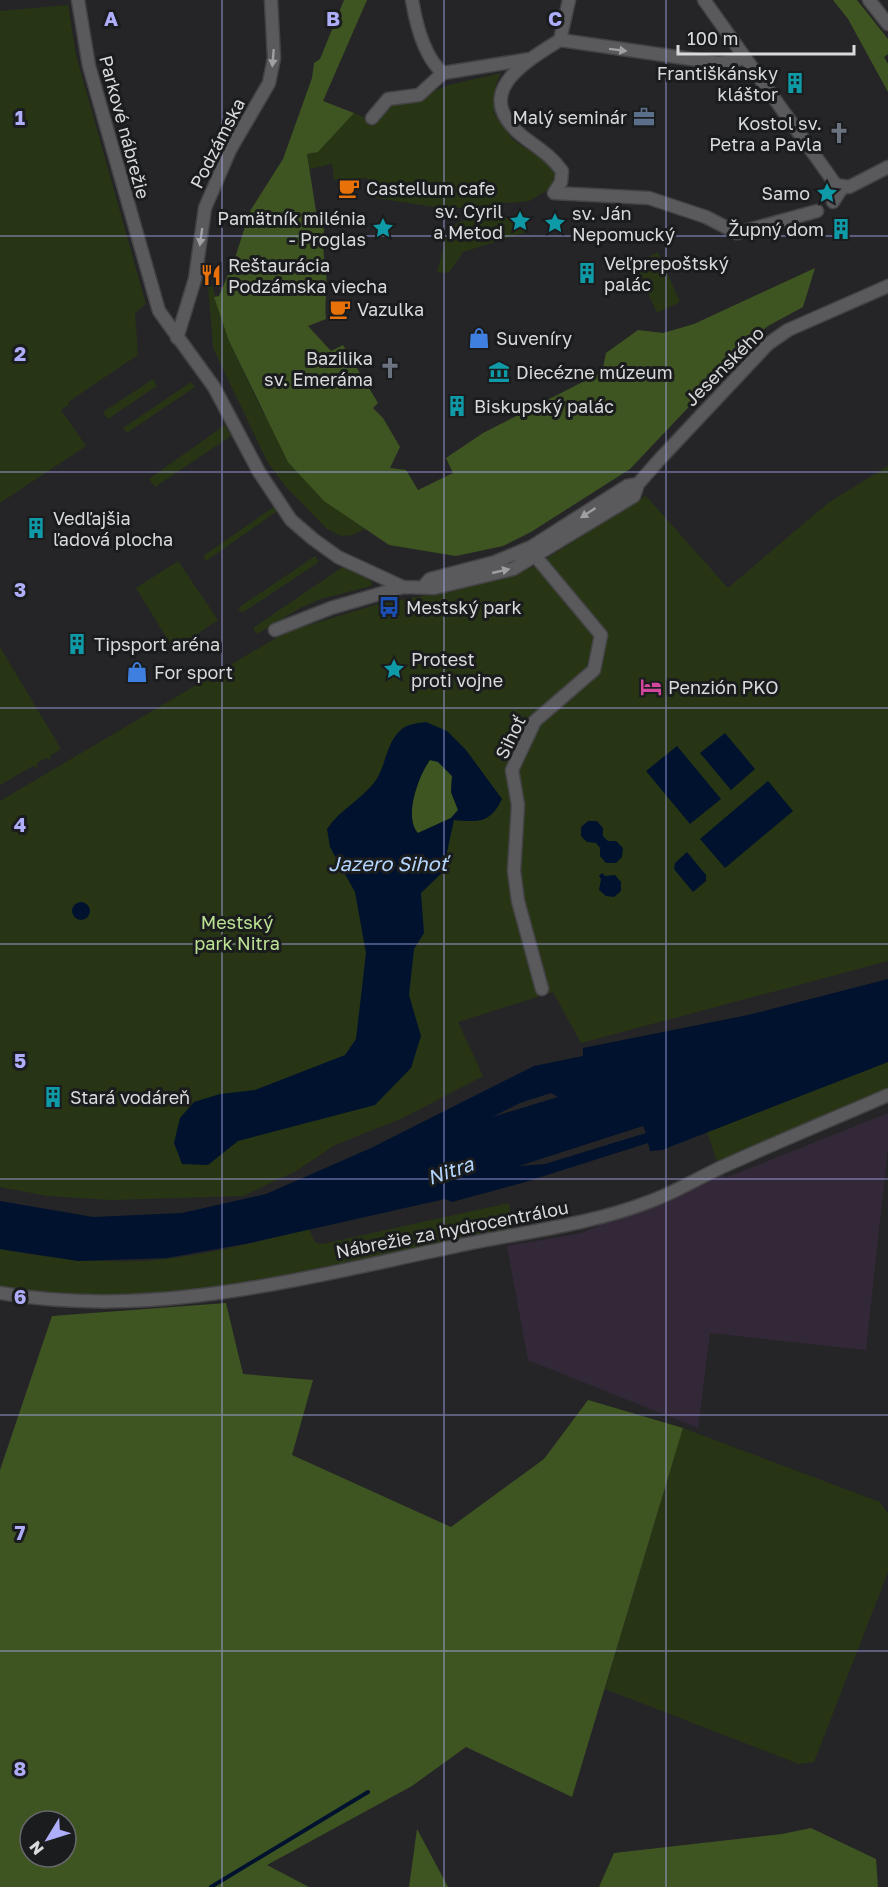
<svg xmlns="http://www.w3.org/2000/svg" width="888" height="1887" viewBox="0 0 888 1887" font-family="'Golos Text',sans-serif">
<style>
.industrial{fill:#332837}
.green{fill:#273515}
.forest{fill:#3e5521;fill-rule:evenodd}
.water{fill:#00122e;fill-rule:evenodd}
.pier{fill:#252527}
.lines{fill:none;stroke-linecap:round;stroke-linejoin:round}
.stream{stroke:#00122e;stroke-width:4}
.street-casing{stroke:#434345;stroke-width:15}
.street{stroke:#5a5a5d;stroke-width:12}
.oneway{fill:#a0a0a2}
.grid{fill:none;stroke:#afaefa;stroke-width:1.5;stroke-opacity:0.55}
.labels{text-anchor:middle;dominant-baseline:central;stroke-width:6;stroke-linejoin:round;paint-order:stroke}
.poi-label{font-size:18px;fill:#d9dadb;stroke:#1b1c1e;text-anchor:start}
.street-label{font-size:18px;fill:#d9dadb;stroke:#1b1c1e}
.park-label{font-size:18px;fill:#bce293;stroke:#1b1c1e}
.water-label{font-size:20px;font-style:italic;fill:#b3d5fe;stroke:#1b1c1e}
.grid-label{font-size:20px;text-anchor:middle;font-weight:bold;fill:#afaefa;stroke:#1b1c1e;stroke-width:6;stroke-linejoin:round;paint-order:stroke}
</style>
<rect width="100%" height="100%" fill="#252527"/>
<!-- industrial -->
<path class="industrial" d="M888,1113V1148L866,1350L710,1333L698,1428L528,1360L507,1246L582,1233L722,1171L725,1178Z"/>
<!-- green -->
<path class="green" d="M68,5L76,55L146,304L135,313L138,355L68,402L71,411L68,405L61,410L86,446L0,503V11Z
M501,73L496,84L494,113L512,139L546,162L556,175L548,190L529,201L447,209L369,197L367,178L334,180L332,164L310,169L307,154L318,152L354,113L373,121L391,102L421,96L449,85Z
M502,215L530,231L463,252L449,273L437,272C452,217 445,222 502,215Z
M658,252L680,302L657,313L635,264Z
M212,285L229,341L262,411L325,501L365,529L353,535L341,536L327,529L285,486L267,461L213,348L208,286Z
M153,379L157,386L108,419L103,412Z
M191,382L195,387L127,433L123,428Z
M225,425L231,436L155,487L149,479Z
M888,466V961L581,1043L553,992L458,1022L483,1076L403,1118L335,1145L296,1171L243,1196L111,1200L48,1196L0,1187V801L286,632L378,604L449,591L533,567L646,496L728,588L828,503Z
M275,506L279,510L206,561L203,556Z
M315,556L319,562L242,613L238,608Z
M178,561L218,620L174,650L136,588Z
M344,566L372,582L371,586L321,599L300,608L257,634L253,628Z
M0,647L61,749L51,755L50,760L46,758L37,763V768L33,766L0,785Z
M888,1062V1090L718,1164L707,1132Z
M509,1203L512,1228L240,1284L161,1296L91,1297L0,1287V1249C47,1258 94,1263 142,1261C198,1258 255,1242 309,1229L315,1242L322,1244Z
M683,1428L880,1502L888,1514V1572L814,1762L799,1764L605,1689Z"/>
<!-- forest -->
<path class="forest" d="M344,0H367L323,101L354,113L318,152L307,154L318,224L324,229C323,244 323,257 326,272C328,287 324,303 326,319L308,326L331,351L343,345L378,403L373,408L383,418L400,447L390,468L406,470L418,490L453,473L446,458L483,433L602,372L606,353L638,330L663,333L694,324L815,268L803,307L768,326L756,336L630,469L531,532L503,546L456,556L389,545L324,501L288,462L229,341L214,297L219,296L235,258L250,211L283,159L312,78L314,63L320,59Z
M833,0H857L888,39V54L884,57L888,64V92L848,19Z
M430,760L438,761L452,776L451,792L458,810L451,818L418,833C403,817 419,775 430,760Z
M226,1303L243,1374L313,1380L292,1455L451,1527L544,1459L588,1400L683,1428L572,1797L466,1747L412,1786L267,1865L309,1887H0V1470L52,1316ZM30,1821H66V1857H30Z
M811,1828L876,1859L878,1887H599L614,1853L782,1834Z
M417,1829L448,1887H409Z"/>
<!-- water -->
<path class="water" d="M426,722L447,731L466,750L502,799C490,824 478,822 454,820L447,852V868L421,893L424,933L414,949L409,995L421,1036L411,1068L375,1105L238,1141L208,1165L182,1164L174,1143L180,1118L194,1102L220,1094L255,1090L345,1055L356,1039L366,953L355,892L330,847L327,829C340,809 363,799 376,780C387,763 386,741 403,728C409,724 419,723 426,722ZM430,760L438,762L452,776L451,792L458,810L451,818L418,833C403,818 419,774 430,760Z
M725,733L755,769L731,790L700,753Z
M677,746L721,799L690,824L646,771Z
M768,781L793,811L725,868L700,839Z
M588,821H597L603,828V836L608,841H616L623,848L622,857L616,863H606L600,856V848L596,843L587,842L581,836V827Z
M687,852L706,875V881L693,892L674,869L675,863Z
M602,873L605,876L615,875L621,882V891L614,897L606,896L599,890L601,879L599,876Z
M72 911a9 9 0 1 1 18 0a9 9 0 1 1-18 0Z
M888,979V1062L662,1150L650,1151L648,1143L522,1183L452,1202L445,1199L250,1243L167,1258L78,1261L0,1249V1201L93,1217L182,1213L266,1194L371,1148L534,1066L583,1056V1048L748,1015Z"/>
<!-- pier -->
<path class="pier" d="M551,1093L558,1097L492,1117L520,1103Z
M643,1126L646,1133L545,1164L519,1166Z"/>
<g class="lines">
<!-- stream -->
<path class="stream" d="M211,1887L368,1792"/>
<defs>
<path id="street" d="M78,0L89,66L159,311L214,387L259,472L291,520L313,539L338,557L403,587
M412,0C416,24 424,57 443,73L530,59
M704,0L836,185L849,187L888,167
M869,0L888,24
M560,40C525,62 471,92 521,135C536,147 551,155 562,171L561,182L554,193L649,198L706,217L737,233L817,211
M560,40L719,63L746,58
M560,40L569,0
M372,118L388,99L419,95L443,73
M833,202L842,188
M177,338L195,279L205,208L230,150L269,83L274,58L271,0
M531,547L536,557L601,635L594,670L535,721L512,770L518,805L514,871L518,901L542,989
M424,586L430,579L495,562L531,547L627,486L638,484
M275,630L331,608L403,587L434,588L513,569L634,496L638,484L660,459L768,344L788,330L888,286
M0,1293C155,1320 307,1277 457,1246C522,1232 590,1225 651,1201C676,1192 698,1178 722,1167C777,1142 833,1119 888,1095"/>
</defs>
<!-- street casing -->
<use href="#street" class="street-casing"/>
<!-- street -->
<use href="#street" class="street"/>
</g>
<!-- one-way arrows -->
<defs><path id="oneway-solid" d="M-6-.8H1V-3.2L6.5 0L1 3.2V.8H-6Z" transform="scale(1.5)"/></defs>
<g class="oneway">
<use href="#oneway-solid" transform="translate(618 50) rotate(7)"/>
<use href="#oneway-solid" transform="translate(273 58) rotate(95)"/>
<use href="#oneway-solid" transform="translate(201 237) rotate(98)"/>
<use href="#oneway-solid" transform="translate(588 513) rotate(147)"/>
<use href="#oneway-solid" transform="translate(501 571) rotate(-13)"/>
</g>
<!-- grid -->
<path class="grid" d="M222,0V1887M444,0V1887M666,0V1887M0,236H888M0,472H888M0,708H888M0,944H888M0,1179H888M0,1415H888M0,1651H888"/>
<!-- icons -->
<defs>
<symbol id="building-bare" viewBox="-9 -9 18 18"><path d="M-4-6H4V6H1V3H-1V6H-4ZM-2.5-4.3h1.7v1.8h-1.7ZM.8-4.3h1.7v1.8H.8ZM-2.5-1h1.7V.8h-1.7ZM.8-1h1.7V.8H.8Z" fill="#0f9aa8" stroke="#1b1c1e" stroke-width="2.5" paint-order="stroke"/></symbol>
<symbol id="office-bare" viewBox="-9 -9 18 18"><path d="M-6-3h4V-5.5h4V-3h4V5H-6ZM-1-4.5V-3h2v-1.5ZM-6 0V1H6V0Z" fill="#5c6f8a" stroke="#1b1c1e" stroke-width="2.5" paint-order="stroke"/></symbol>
<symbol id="church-bare" viewBox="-9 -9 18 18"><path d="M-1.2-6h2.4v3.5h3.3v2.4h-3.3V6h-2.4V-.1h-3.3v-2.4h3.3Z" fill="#6b7280" stroke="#1b1c1e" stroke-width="2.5" paint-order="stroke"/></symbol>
<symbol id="cafe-bare" viewBox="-9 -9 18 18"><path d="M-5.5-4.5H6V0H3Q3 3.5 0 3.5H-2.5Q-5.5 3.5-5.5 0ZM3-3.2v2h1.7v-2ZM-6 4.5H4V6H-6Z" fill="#e8710a" stroke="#1b1c1e" stroke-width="2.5" paint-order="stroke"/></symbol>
<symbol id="sight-bare" viewBox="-9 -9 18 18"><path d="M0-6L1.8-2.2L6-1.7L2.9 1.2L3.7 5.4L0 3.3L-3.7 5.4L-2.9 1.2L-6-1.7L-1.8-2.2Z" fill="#0f9aa8" stroke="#1b1c1e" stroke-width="2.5" paint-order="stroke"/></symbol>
<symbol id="restaurant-bare" viewBox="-9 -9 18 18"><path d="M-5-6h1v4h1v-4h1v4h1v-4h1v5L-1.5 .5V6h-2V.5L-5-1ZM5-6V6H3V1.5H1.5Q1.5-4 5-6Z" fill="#e8710a" stroke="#1b1c1e" stroke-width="2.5" paint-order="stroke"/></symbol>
<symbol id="shop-bare" viewBox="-9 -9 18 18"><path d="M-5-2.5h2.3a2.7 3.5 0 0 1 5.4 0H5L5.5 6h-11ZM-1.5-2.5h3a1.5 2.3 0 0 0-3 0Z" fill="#3f7fe0" stroke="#1b1c1e" stroke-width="2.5" paint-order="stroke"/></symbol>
<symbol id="museum-bare" viewBox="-9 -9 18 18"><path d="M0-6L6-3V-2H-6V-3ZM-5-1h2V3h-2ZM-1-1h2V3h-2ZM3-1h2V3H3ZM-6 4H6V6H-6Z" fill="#0f9aa8" stroke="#1b1c1e" stroke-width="2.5" paint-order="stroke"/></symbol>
<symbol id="bus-bare" viewBox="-9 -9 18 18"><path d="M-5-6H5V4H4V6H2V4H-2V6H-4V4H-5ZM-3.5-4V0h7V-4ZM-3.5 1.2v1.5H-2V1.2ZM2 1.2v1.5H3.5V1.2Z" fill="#1a4fb4" stroke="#1b1c1e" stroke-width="2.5" paint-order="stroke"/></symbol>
<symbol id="hotel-bare" viewBox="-9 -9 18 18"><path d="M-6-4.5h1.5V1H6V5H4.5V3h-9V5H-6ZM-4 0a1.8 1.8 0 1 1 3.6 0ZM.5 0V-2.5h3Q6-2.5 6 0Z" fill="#d1479c" stroke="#1b1c1e" stroke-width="2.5" paint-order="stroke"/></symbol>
</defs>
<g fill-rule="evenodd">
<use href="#building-bare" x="780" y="68" width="30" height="30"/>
<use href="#office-bare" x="629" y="102" width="30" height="30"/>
<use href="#church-bare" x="824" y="118" width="30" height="30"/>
<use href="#cafe-bare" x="334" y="173" width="30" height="30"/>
<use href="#sight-bare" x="812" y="178" width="30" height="30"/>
<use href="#sight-bare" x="505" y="206" width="30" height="30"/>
<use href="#sight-bare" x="540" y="208" width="30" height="30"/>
<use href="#sight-bare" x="368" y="213" width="30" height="30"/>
<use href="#building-bare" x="826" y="214" width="30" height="30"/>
<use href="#building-bare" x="572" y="258" width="30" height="30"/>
<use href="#restaurant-bare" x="196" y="260" width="30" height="30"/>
<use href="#cafe-bare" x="325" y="294" width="30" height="30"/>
<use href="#shop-bare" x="464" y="323" width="30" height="30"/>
<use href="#church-bare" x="375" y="353" width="30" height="30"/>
<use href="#museum-bare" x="484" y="357" width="30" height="30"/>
<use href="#building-bare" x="442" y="391" width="30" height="30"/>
<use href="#building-bare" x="21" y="513" width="30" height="30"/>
<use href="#bus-bare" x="374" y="592" width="30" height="30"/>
<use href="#building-bare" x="62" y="629" width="30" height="30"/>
<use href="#sight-bare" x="379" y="654" width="30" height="30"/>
<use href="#shop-bare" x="122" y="657" width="30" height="30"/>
<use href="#hotel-bare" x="636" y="672" width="30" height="30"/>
<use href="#building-bare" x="38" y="1082" width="30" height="30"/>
</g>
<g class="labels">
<!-- poi labels -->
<g class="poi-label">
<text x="778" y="73" text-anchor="end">Františkánsky<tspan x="778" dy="21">kláštor</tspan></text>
<text x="627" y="117" text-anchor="end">Malý seminár</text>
<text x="822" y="123" text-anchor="end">Kostol sv.<tspan x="822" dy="21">Petra a Pavla</tspan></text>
<text x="366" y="188">Castellum cafe</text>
<text x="810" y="193" text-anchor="end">Samo</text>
<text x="503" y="211" text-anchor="end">sv. Cyril<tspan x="503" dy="21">a Metod</tspan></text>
<text x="572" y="213">sv. Ján<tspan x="572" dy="21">Nepomucký</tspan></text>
<text x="366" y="218" text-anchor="end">Pamätník milénia<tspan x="366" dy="21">- Proglas</tspan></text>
<text x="824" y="229" text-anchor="end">Župný dom</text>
<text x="604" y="263">Veľprepoštský<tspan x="604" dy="21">palác</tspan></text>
<text x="228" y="265">Reštaurácia<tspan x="228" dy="21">Podzámska viecha</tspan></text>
<text x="357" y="309">Vazulka</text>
<text x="496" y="338">Suveníry</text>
<text x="373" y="358" text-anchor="end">Bazilika<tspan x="373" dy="21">sv. Emeráma</tspan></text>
<text x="516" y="372">Diecézne múzeum</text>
<text x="474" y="406">Biskupský palác</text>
<text x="53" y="518">Vedľajšia<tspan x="53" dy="21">ľadová plocha</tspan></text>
<text x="406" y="607">Mestský park</text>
<text x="94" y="644">Tipsport aréna</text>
<text x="411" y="659">Protest<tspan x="411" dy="21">proti vojne</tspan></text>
<text x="154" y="672">For sport</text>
<text x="668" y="687">Penzión PKO</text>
<text x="70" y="1097">Stará vodáreň</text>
</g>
<!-- street labels -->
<g class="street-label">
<text transform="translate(125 127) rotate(75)">Parkové nábrežie</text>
<text transform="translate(217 143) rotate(-63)">Podzámska</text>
<text transform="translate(724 366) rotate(-45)">Jesenského</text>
<text transform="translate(510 737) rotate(-64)">Sihoť</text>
<text transform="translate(452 1229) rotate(-11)">Nábrežie za hydrocentrálou</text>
</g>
<!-- park labels -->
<g class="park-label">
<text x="237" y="922">Mestský<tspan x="237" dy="21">park Nitra</tspan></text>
</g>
<!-- water labels -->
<g class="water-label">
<text x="388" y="863">Jazero Sihoť</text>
<text transform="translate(450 1170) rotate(-19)">Nitra</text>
</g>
</g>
<g class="grid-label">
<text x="111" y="26">A</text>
<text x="333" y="26">B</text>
<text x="555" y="26">C</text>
<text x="20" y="125">1</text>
<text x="20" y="361">2</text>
<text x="20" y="597">3</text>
<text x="20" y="832">4</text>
<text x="20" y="1068">5</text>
<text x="20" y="1304">6</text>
<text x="20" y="1540">7</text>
<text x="20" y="1776">8</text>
</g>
<!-- north arrow -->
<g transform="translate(48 1839) rotate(232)"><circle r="28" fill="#1b1c1e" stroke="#67686a" stroke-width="1.5"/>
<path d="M0-4.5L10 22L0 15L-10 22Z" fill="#afaefa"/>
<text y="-9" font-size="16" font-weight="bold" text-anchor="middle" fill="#d9dadb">N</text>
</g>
<!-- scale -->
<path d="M678 45v9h176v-9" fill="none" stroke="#d9dadb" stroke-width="3"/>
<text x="687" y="45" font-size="18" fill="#d9dadb" stroke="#1b1c1e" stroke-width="4.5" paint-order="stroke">100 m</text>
</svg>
